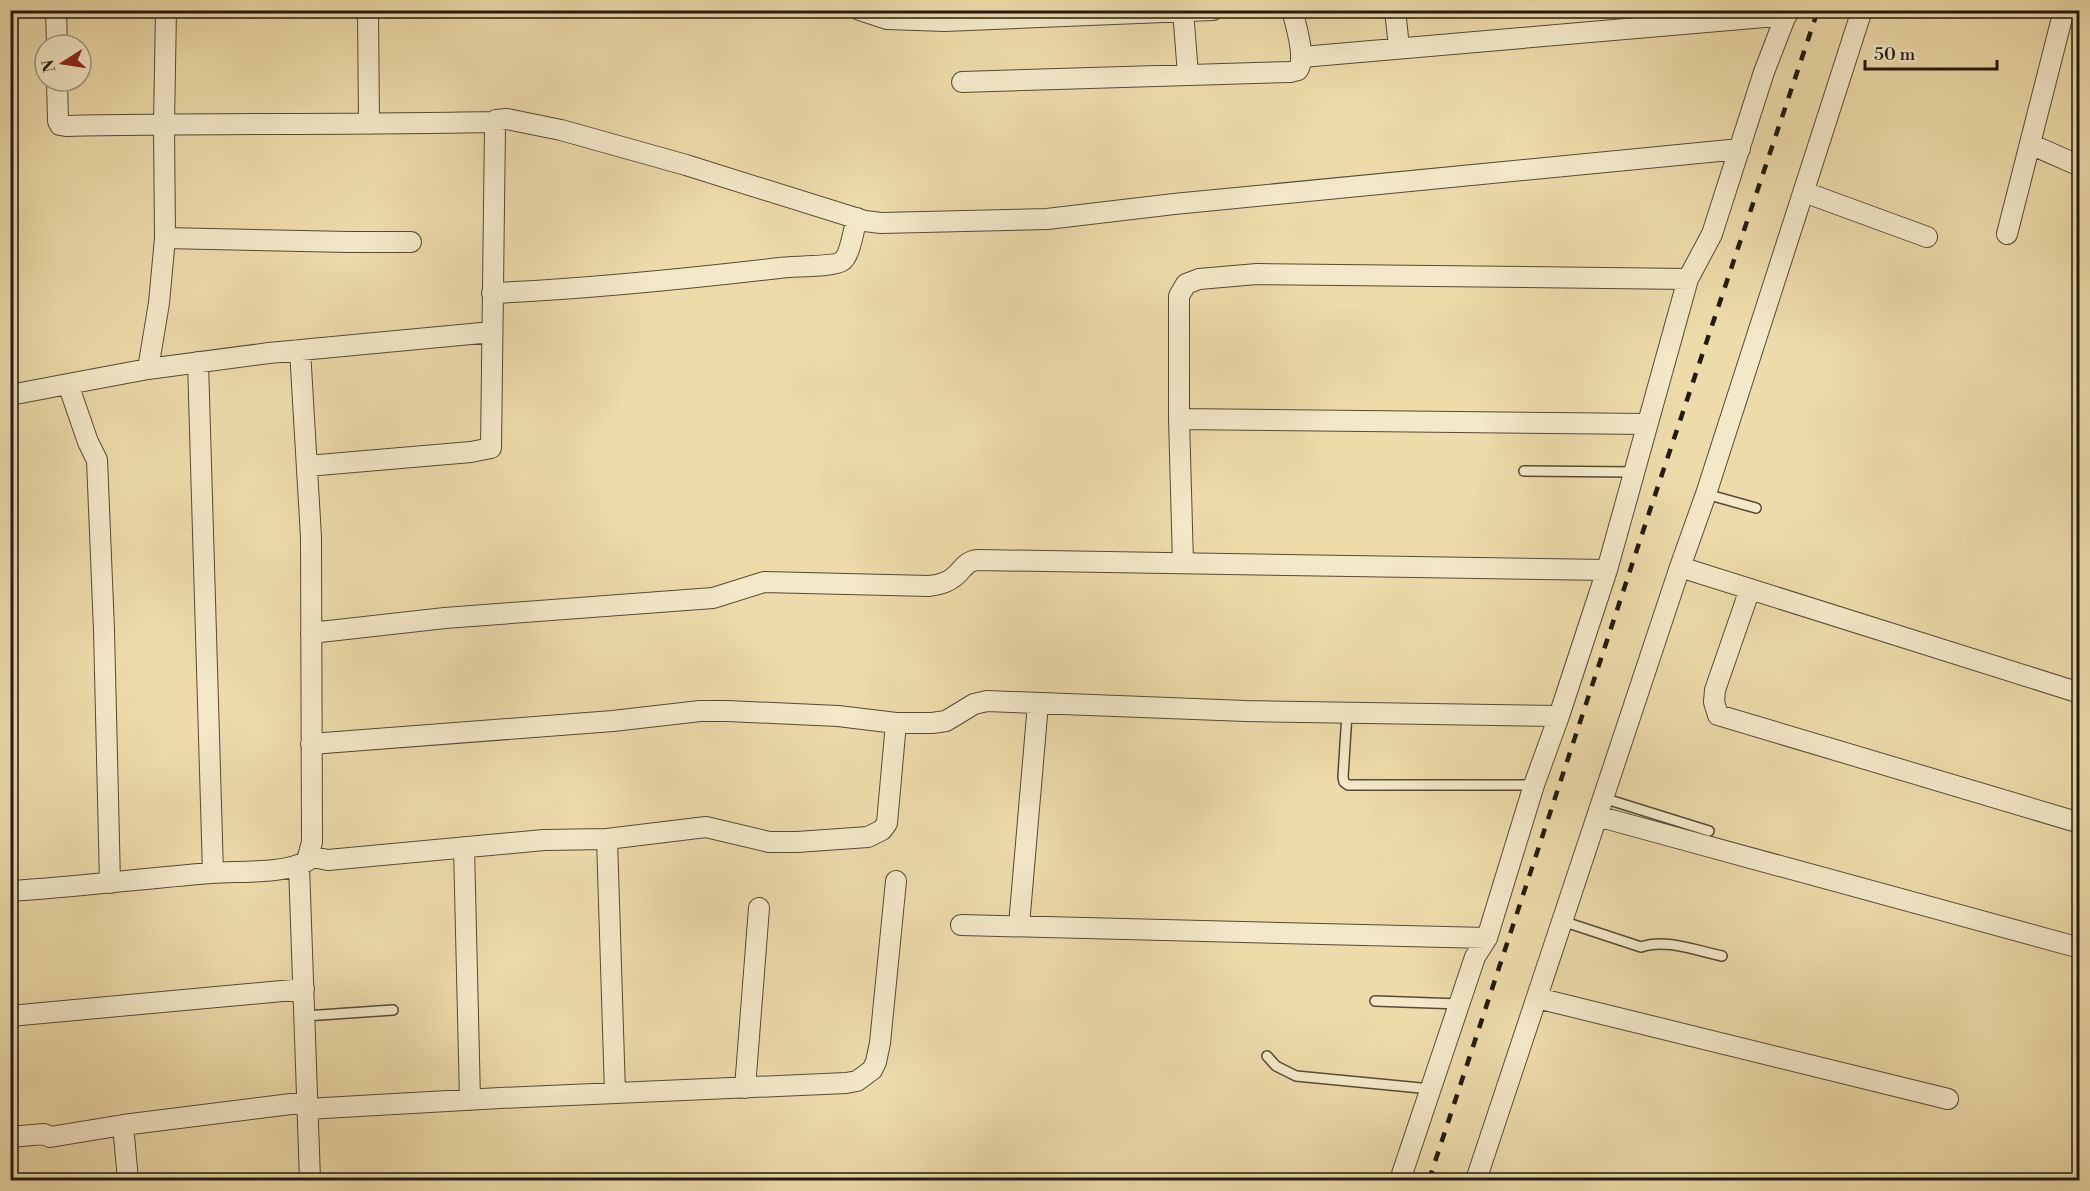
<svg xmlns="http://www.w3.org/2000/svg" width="2090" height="1191" viewBox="0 0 2090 1191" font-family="'Libre Bodoni',serif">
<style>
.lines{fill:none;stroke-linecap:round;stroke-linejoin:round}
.lane-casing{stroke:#564a36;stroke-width:12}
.street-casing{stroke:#564a36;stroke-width:22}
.lane{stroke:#f3e8c8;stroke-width:9}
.street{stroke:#f3e8c8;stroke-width:20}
.rail{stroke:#231a10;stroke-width:4.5;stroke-dasharray:10 10;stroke-linecap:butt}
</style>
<rect width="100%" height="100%" fill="#eddbaa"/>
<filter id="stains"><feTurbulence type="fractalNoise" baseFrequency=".00333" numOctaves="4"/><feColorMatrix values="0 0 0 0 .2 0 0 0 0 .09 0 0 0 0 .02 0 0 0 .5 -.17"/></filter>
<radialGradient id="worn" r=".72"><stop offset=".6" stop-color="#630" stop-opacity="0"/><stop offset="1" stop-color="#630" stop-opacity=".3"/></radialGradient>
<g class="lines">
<defs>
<path id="lane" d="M1524,471L1634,472
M1706,494L1756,508
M1347,713L1343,777L1344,782L1348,785H1534
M1603,798L1709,831
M1562,921L1641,947C1666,938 1697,951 1722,956
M1375,1001L1460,1004
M305,1016L393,1010
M1267,1056L1276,1066L1296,1076L1431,1089"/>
<path id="street" d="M56,10L57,45
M368,10L369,124
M860,10L887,19L945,21L1213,10
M1183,10L1188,75
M1395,10L1399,47
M1302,57L1787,15
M57,81L58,121L60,125L66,126C208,123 349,125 491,122L495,126L491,448L471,452L307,466
M962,82L1290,72L1298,70C1306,58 1296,25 1292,10
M492,123L496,120L507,119L561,130L686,165L865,221L881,223L1047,219L1174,204L1740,149
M2030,144L2080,166
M1804,192L1927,237
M2007,234L2064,10
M165,238L349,242H411
M492,293C588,289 684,279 779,268C792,266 835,267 842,261C850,256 854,228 857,218
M198,362L213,873
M148,369L159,303L165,238L164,124L166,10
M68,384L148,369L269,353L492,332
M10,395L68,384L88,442L97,460L104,630L110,883
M1179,419L1647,424
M1183,563L1179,419V296L1186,284L1199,279L1257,274L1688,279
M1680,567L2080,693
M1750,589L1715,690L1714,702L1718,715L2080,823
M311,633L445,618L713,598L764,582L929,586C938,585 947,583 954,577C963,570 965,561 978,560L1607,570
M311,744L613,721L700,711H727L838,716L896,723H932L946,721L974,704L987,701L1246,711L1559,716
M1597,816L2080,948
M607,839L615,1093
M464,847L470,1100
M308,856L328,860L544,840L607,839L706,827L769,842H797L868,837L882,830L887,823L896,723
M299,866L310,1180
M10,891C78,887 145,878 212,873C237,871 287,874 307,861L312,842L311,537L300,350
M961,925L1487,938
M1019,925L1038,704
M1537,998L1948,1099
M10,1016L304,989
M745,1088L759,908
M307,1109L500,1098L846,1083L857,1081L872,1070L876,1062L880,1043L896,881
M123,1125L307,1102
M10,1137L44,1134L50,1137L123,1125L128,1180
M1400,1180L1475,957L1487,938L1534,785L1559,716L1607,570L1688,279L1712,234L1764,72L1788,10
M1476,1180L1680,567L1706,494L1862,10"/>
</defs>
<!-- lane casing -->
<use href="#lane" class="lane-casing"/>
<!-- street casing -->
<use href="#street" class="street-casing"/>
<!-- lane -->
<use href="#lane" class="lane"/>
<!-- street -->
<use href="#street" class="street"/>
<!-- rail -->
<path class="rail" d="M1429,1180L1649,513L1818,10"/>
</g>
<!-- margin -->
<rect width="2090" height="1191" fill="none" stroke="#eddbaa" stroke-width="36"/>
<rect x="12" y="12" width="2066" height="1167" fill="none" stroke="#231a10" stroke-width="3"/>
<rect x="18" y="18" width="2054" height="1155" fill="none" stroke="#231a10" stroke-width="1.5"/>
<!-- north arrow -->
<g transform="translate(63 63) rotate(258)"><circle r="28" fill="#f3e8c8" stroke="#a0967e" stroke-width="1.5"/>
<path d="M0-4.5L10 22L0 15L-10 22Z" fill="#8f2418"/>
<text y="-9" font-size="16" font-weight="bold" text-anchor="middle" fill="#231a10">N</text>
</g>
<!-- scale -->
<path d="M1865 60v9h132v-9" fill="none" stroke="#231a10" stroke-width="3"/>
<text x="1874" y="60" font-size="18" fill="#231a10" stroke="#f3e8c8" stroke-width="4.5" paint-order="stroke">50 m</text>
<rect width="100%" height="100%" filter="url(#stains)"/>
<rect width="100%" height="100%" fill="url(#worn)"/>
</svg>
